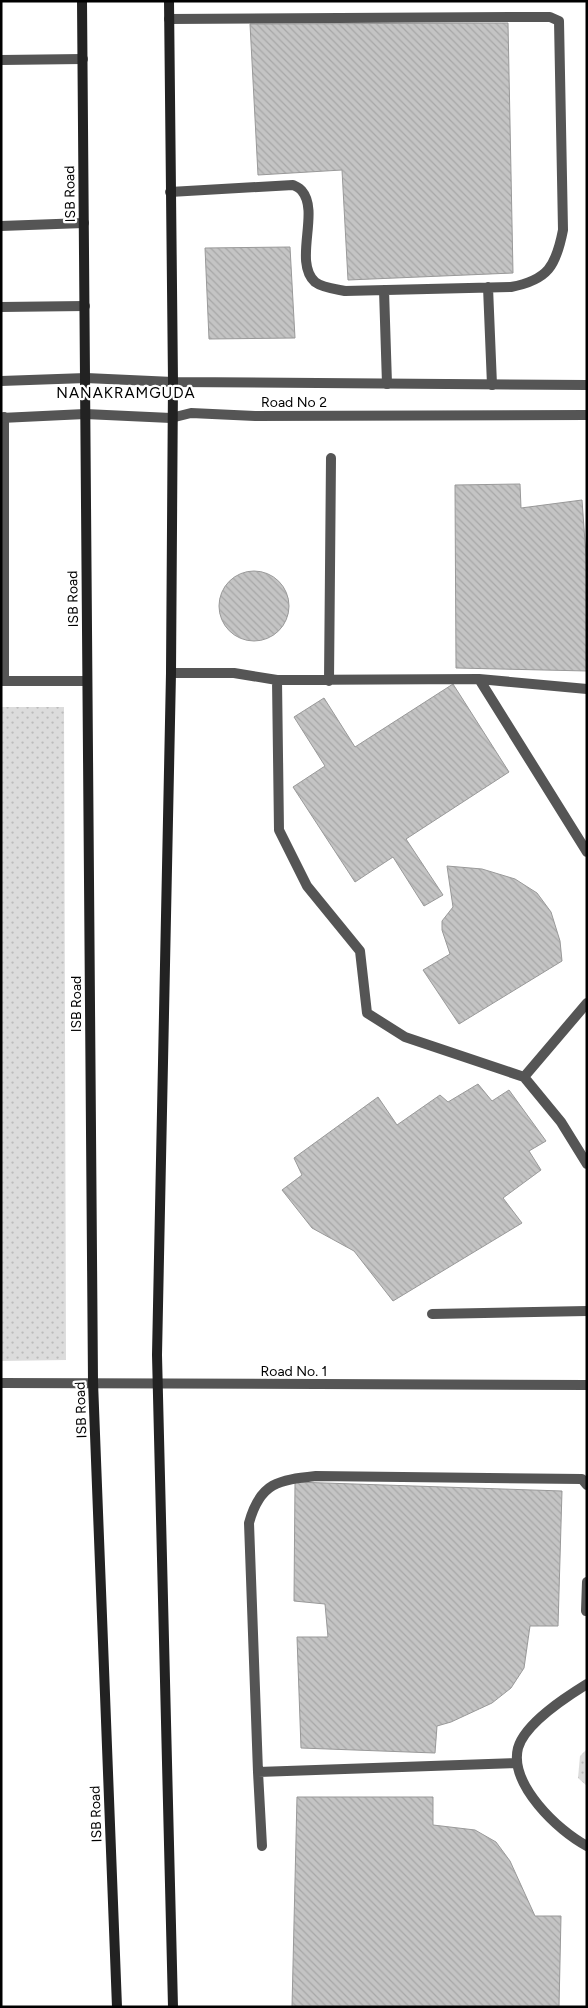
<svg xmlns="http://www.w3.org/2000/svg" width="588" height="2008" viewBox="0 0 588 2008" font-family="Figtree,sans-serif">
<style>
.grass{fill:url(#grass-dots)}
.building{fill:url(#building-back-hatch);stroke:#999}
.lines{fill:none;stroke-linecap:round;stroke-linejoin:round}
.service{stroke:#555;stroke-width:10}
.tertiary{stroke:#555;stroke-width:10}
.secondary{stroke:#222;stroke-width:10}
.labels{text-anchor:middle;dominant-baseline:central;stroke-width:4.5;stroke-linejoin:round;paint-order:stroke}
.street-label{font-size:14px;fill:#000;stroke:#fff}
.neighbourhood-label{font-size:15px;letter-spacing:1px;fill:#000;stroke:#fff}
</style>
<defs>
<pattern id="grass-dots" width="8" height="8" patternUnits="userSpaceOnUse" patternTransform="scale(1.25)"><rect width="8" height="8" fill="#dcdcdc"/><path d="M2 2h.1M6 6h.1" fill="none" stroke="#bbb" stroke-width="1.8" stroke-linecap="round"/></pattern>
<pattern id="building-back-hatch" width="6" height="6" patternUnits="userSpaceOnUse" patternTransform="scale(1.25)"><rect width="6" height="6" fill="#c4c4c4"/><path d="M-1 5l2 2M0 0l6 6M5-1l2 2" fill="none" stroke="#a7a7a7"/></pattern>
</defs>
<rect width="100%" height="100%" fill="#fff"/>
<!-- grass -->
<path class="grass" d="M1,707H64L66,1360L1,1361Z
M587,1749V1786L578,1778L580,1756Z"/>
<!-- building -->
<path class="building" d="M508,23L513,273L348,280L342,170L258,175L250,24Z
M290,247L295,338L209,339L205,248Z
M520,484L521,508L582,500L587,570V671L456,668L455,485Z
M219 606a35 35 0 1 1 70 0a35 35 0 1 1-70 0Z
M453,684L509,772L406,839L443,895L424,906L393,857L355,882L293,787L325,766L294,717L324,698L355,747Z
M447,866L482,869L515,879L537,893L551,912L560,941L562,961L459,1024L423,970L450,954L442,930V921L453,907Z
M478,1084L492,1101L509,1090L546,1141L529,1151L541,1170L503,1198L522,1223L393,1301L354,1251L312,1228L282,1190L302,1175L294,1158L378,1097L397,1125L440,1095L448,1102Z
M295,1482L562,1491L558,1626H530L524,1668L511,1688L492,1703L451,1722L437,1726L435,1753L301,1748L297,1637H328L325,1604L294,1601Z
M297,1797H433V1825L475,1830L496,1842L510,1861L535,1916H561L559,2007H292Z"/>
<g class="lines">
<!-- service -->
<path class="service" d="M169,19L514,17H550L559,21L563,230C556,266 548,280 511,287L345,291C336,289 323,288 315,282C293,262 320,212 302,191C300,188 295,186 293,185L170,192
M1,60L83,59
M1,226L84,223
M488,287L492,385
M384,290L387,384
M1,307L85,306
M4,417V681
M171,673H234L277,680L479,679L587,689
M479,679L587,852
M277,680L279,830L307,886L360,951L367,1013L405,1037L524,1077
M1,681H87
M329,681L331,458
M587,1003L524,1077L561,1122L587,1164
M432,1314L587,1311
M586,1611L587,1582
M587,1684C566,1697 525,1723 518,1748C509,1784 558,1831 587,1846
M258,1772L249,1523C260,1482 279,1480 316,1476L582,1479L587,1485
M262,1846L258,1772L517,1763"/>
<!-- tertiary -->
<path class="tertiary" d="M1,381L86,378L173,382L587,385
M1,418L85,414L171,418L191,413L255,416L587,415
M1,1383L587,1385"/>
<!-- secondary -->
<path class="secondary" d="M82,1L93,1382L117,2007
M169,1L173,382L171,673L157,1355L173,2007"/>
</g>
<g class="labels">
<!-- street labels -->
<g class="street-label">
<text transform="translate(70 194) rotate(-91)">ISB Road</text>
<text x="294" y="402">Road No 2</text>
<text transform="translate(73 599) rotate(-91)">ISB Road</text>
<text transform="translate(76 1004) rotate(-90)">ISB Road</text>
<text x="294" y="1371">Road No. 1</text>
<text transform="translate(81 1410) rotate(-92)">ISB Road</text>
<text transform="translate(96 1814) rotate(-92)">ISB Road</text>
</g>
<!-- neighbourhood labels -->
<g class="neighbourhood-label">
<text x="126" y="393">NANAKRAMGUDA</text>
</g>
</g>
<!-- border -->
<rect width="588" height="2008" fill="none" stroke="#000000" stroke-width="5"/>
</svg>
